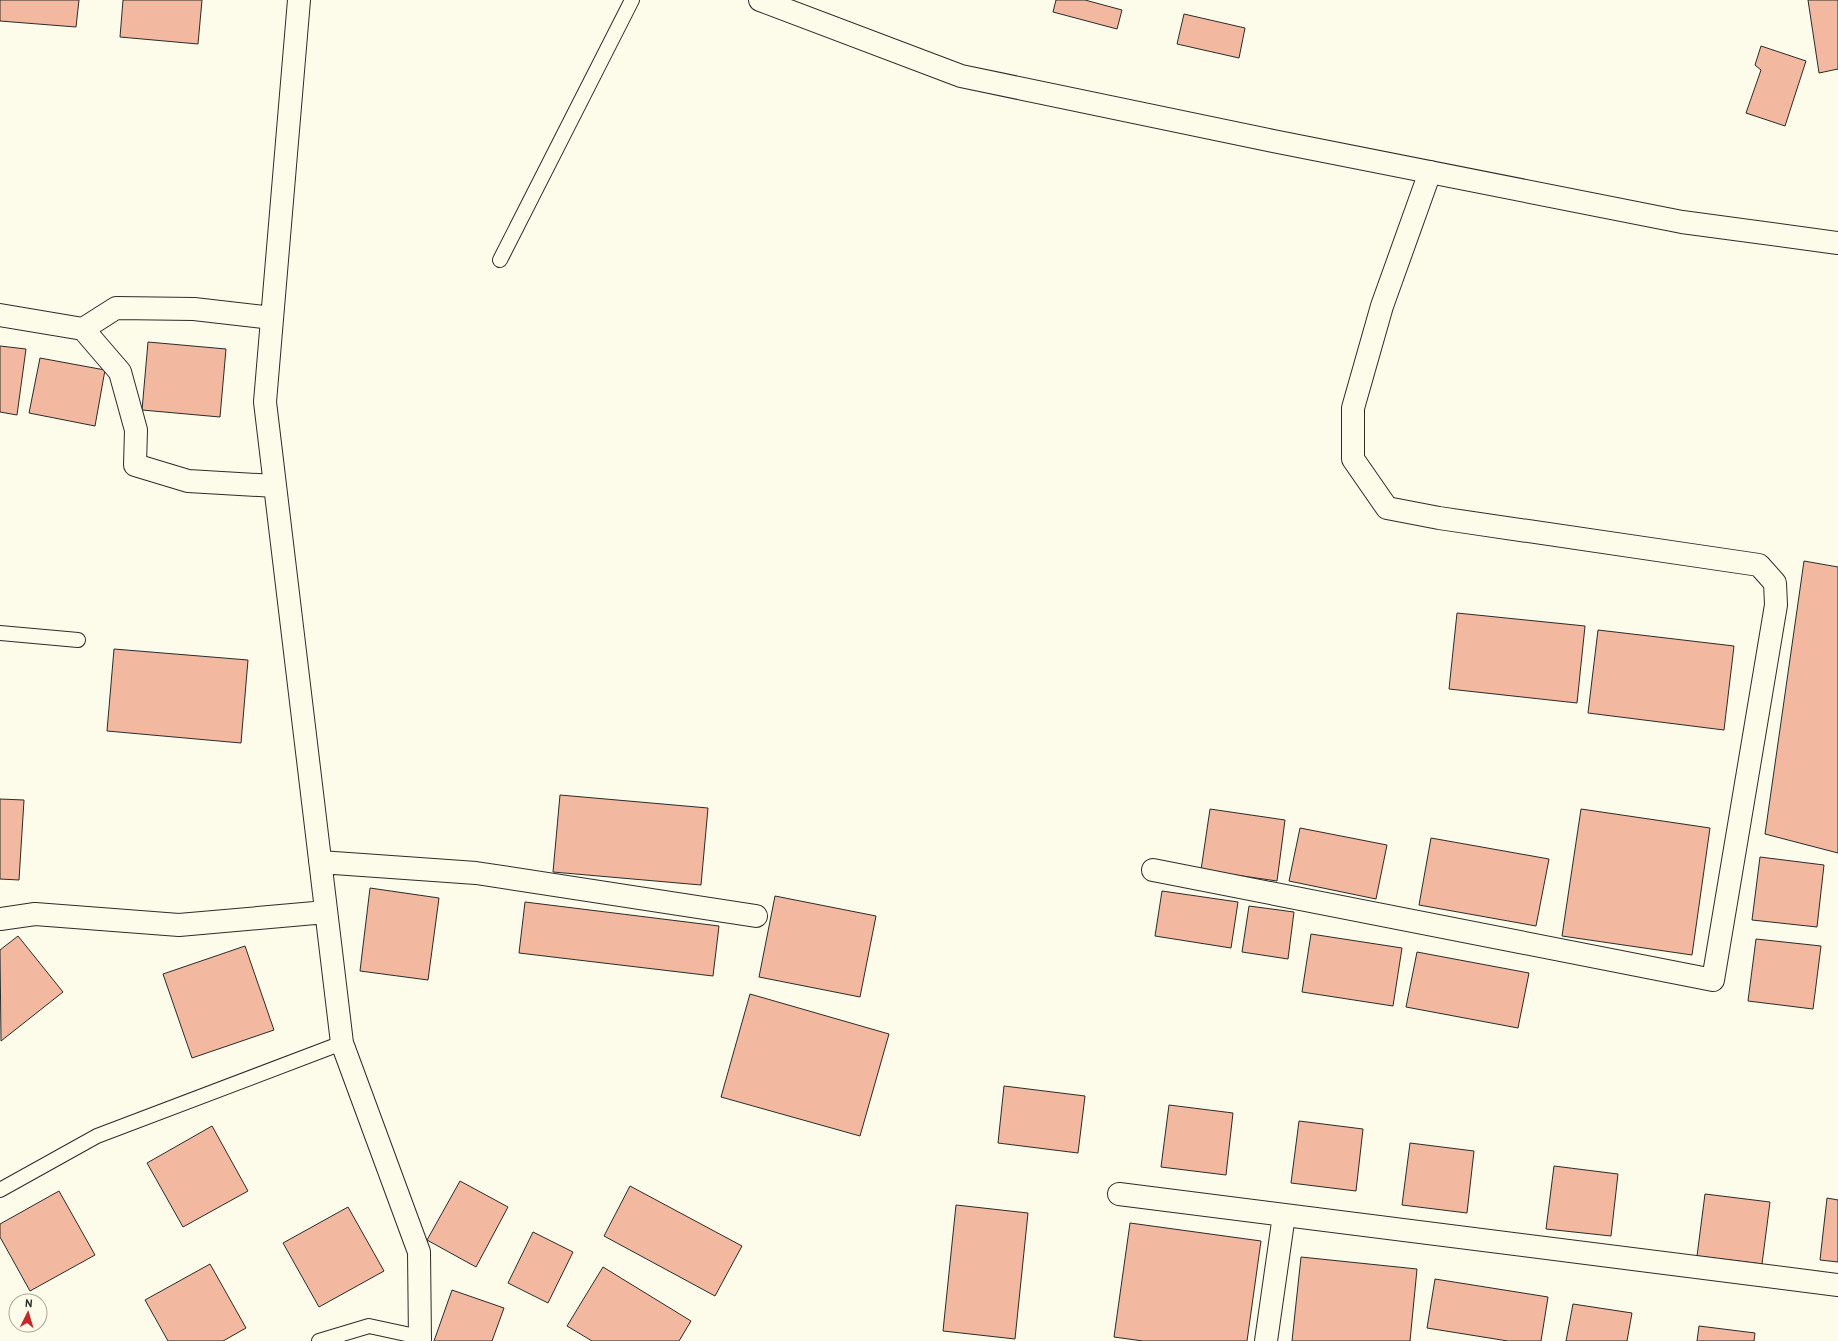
<svg xmlns="http://www.w3.org/2000/svg" width="1838" height="1341" viewBox="0 0 1838 1341" font-family="Overpass,sans-serif">
<style>
.building{fill:#f2b8a0;stroke:#2b2b2b}
.lines{fill:none;stroke-linecap:round;stroke-linejoin:round}
.service-casing{stroke:#2b2b2b;stroke-width:16}
.minor-casing{stroke:#2b2b2b;stroke-width:24}
.secondary-casing{stroke:#2b2b2b;stroke-width:24}
.service{stroke:#fdfbea;stroke-width:14}
.minor{stroke:#fdfbea;stroke-width:22}
.secondary{stroke:#fdfbea;stroke-width:22}
</style>
<rect width="100%" height="100%" fill="#fdfbea"/>
<!-- building -->
<path class="building" d="M0,0H79L76,27L0,21Z
M123,0H202L198,44L120,37Z
M1056,0H1085L1122,10L1117,29L1053,12Z
M1808,0H1838V69L1819,73Z
M1184,14L1245,28L1239,58L1177,44Z
M1761,46L1806,61L1785,126L1746,113L1761,70L1755,65Z
M148,342L226,349L220,417L142,410Z
M0,346L26,349L17,415L0,412Z
M40,358L105,370L95,426L29,413Z
M1804,561L1838,567V853L1765,834Z
M1457,613L1585,626L1577,703L1449,689Z
M1598,630L1734,646L1724,730L1588,713Z
M114,649L248,660L241,743L107,731Z
M560,795L708,808L701,885L553,872Z
M0,799L24,800L19,880L0,879Z
M1210,809L1285,820L1277,881L1201,870Z
M1581,809L1710,828L1692,955L1562,936Z
M1300,828L1387,845L1376,899L1289,881Z
M1431,838L1549,859L1536,926L1419,905Z
M1760,857L1824,865L1817,927L1752,920Z
M370,888L439,898L428,980L360,971Z
M1162,891L1238,902L1231,948L1155,936Z
M775,896L876,916L860,997L759,977Z
M525,902L719,926L713,976L519,953Z
M1249,906L1294,912L1288,959L1242,952Z
M1311,934L1402,948L1393,1006L1302,992Z
M18,936L63,992L1,1041L0,950Z
M1756,939L1821,946L1813,1009L1748,1001Z
M245,946L274,1030L192,1058L163,974Z
M1417,952L1529,973L1518,1028L1406,1007Z
M750,994L889,1034L860,1136L721,1097Z
M1004,1086L1085,1096L1078,1153L998,1143Z
M1169,1105L1233,1113L1226,1175L1161,1167Z
M1299,1121L1363,1129L1356,1191L1291,1183Z
M212,1126L248,1191L183,1227L147,1163Z
M1410,1143L1474,1151L1467,1213L1402,1205Z
M1554,1166L1618,1174L1611,1236L1546,1229Z
M460,1181L508,1207L476,1267L427,1240Z
M630,1186L742,1246L715,1296L604,1236Z
M59,1191L95,1255L30,1291L0,1237V1224Z
M1705,1194L1770,1202L1762,1264L1697,1256Z
M1827,1198L1838,1200V1262L1820,1260Z
M956,1205L1028,1213L1015,1339L943,1331Z
M348,1207L384,1271L319,1307L283,1243Z
M1130,1223L1261,1241L1247,1341H1143L1114,1337Z
M533,1232L573,1252L548,1303L508,1283Z
M1301,1257L1417,1269L1410,1341H1292Z
M210,1264L246,1328L223,1341H168L145,1300Z
M603,1267L691,1321L679,1341H592L567,1326Z
M1435,1279L1548,1297L1541,1341H1508L1427,1328Z
M452,1290L504,1308L492,1341H434Z
M1573,1304L1632,1313L1627,1341H1566Z
M1699,1326L1755,1333L1754,1341H1697Z"/>
<g class="lines">
<defs>
<path id="service" d="M500,260L632,0
M0,633L78,640
M0,1190L97,1136L342,1043
M319,1341L369,1326L420,1337"/>
<path id="minor" d="M299,0L265,402L342,1043L419,1252L420,1341
M0,315L83,329L120,372L136,430L135,465L188,481L275,486
M83,329L116,308L194,309L272,318
M320,862L476,873L756,916
M1153,870L1713,980L1776,605L1775,583L1759,565L1439,518L1387,508L1353,459V408L1382,306L1430,172
M0,919L35,914L179,925L326,912
M1119,1194L1838,1285
M1266,1341L1284,1215"/>
<path id="secondary" d="M760,0L961,76L1273,141L1682,222L1838,243"/>
</defs>
<!-- service casing -->
<use href="#service" class="service-casing"/>
<!-- minor casing -->
<use href="#minor" class="minor-casing"/>
<!-- secondary casing -->
<use href="#secondary" class="secondary-casing"/>
<!-- service -->
<use href="#service" class="service"/>
<!-- minor -->
<use href="#minor" class="minor"/>
<!-- secondary -->
<use href="#secondary" class="secondary"/>
</g>
<!-- north arrow -->
<g transform="translate(28 1313) rotate(5)"><circle r="19" fill="#fdfbea" stroke="#a9a89e"/>
<path d="M0-3L7 15L0 10L-7 15Z" fill="#c62828"/>
<text y="-6" font-size="11" font-weight="bold" text-anchor="middle" fill="#2b2b2b">N</text>
</g>
</svg>
